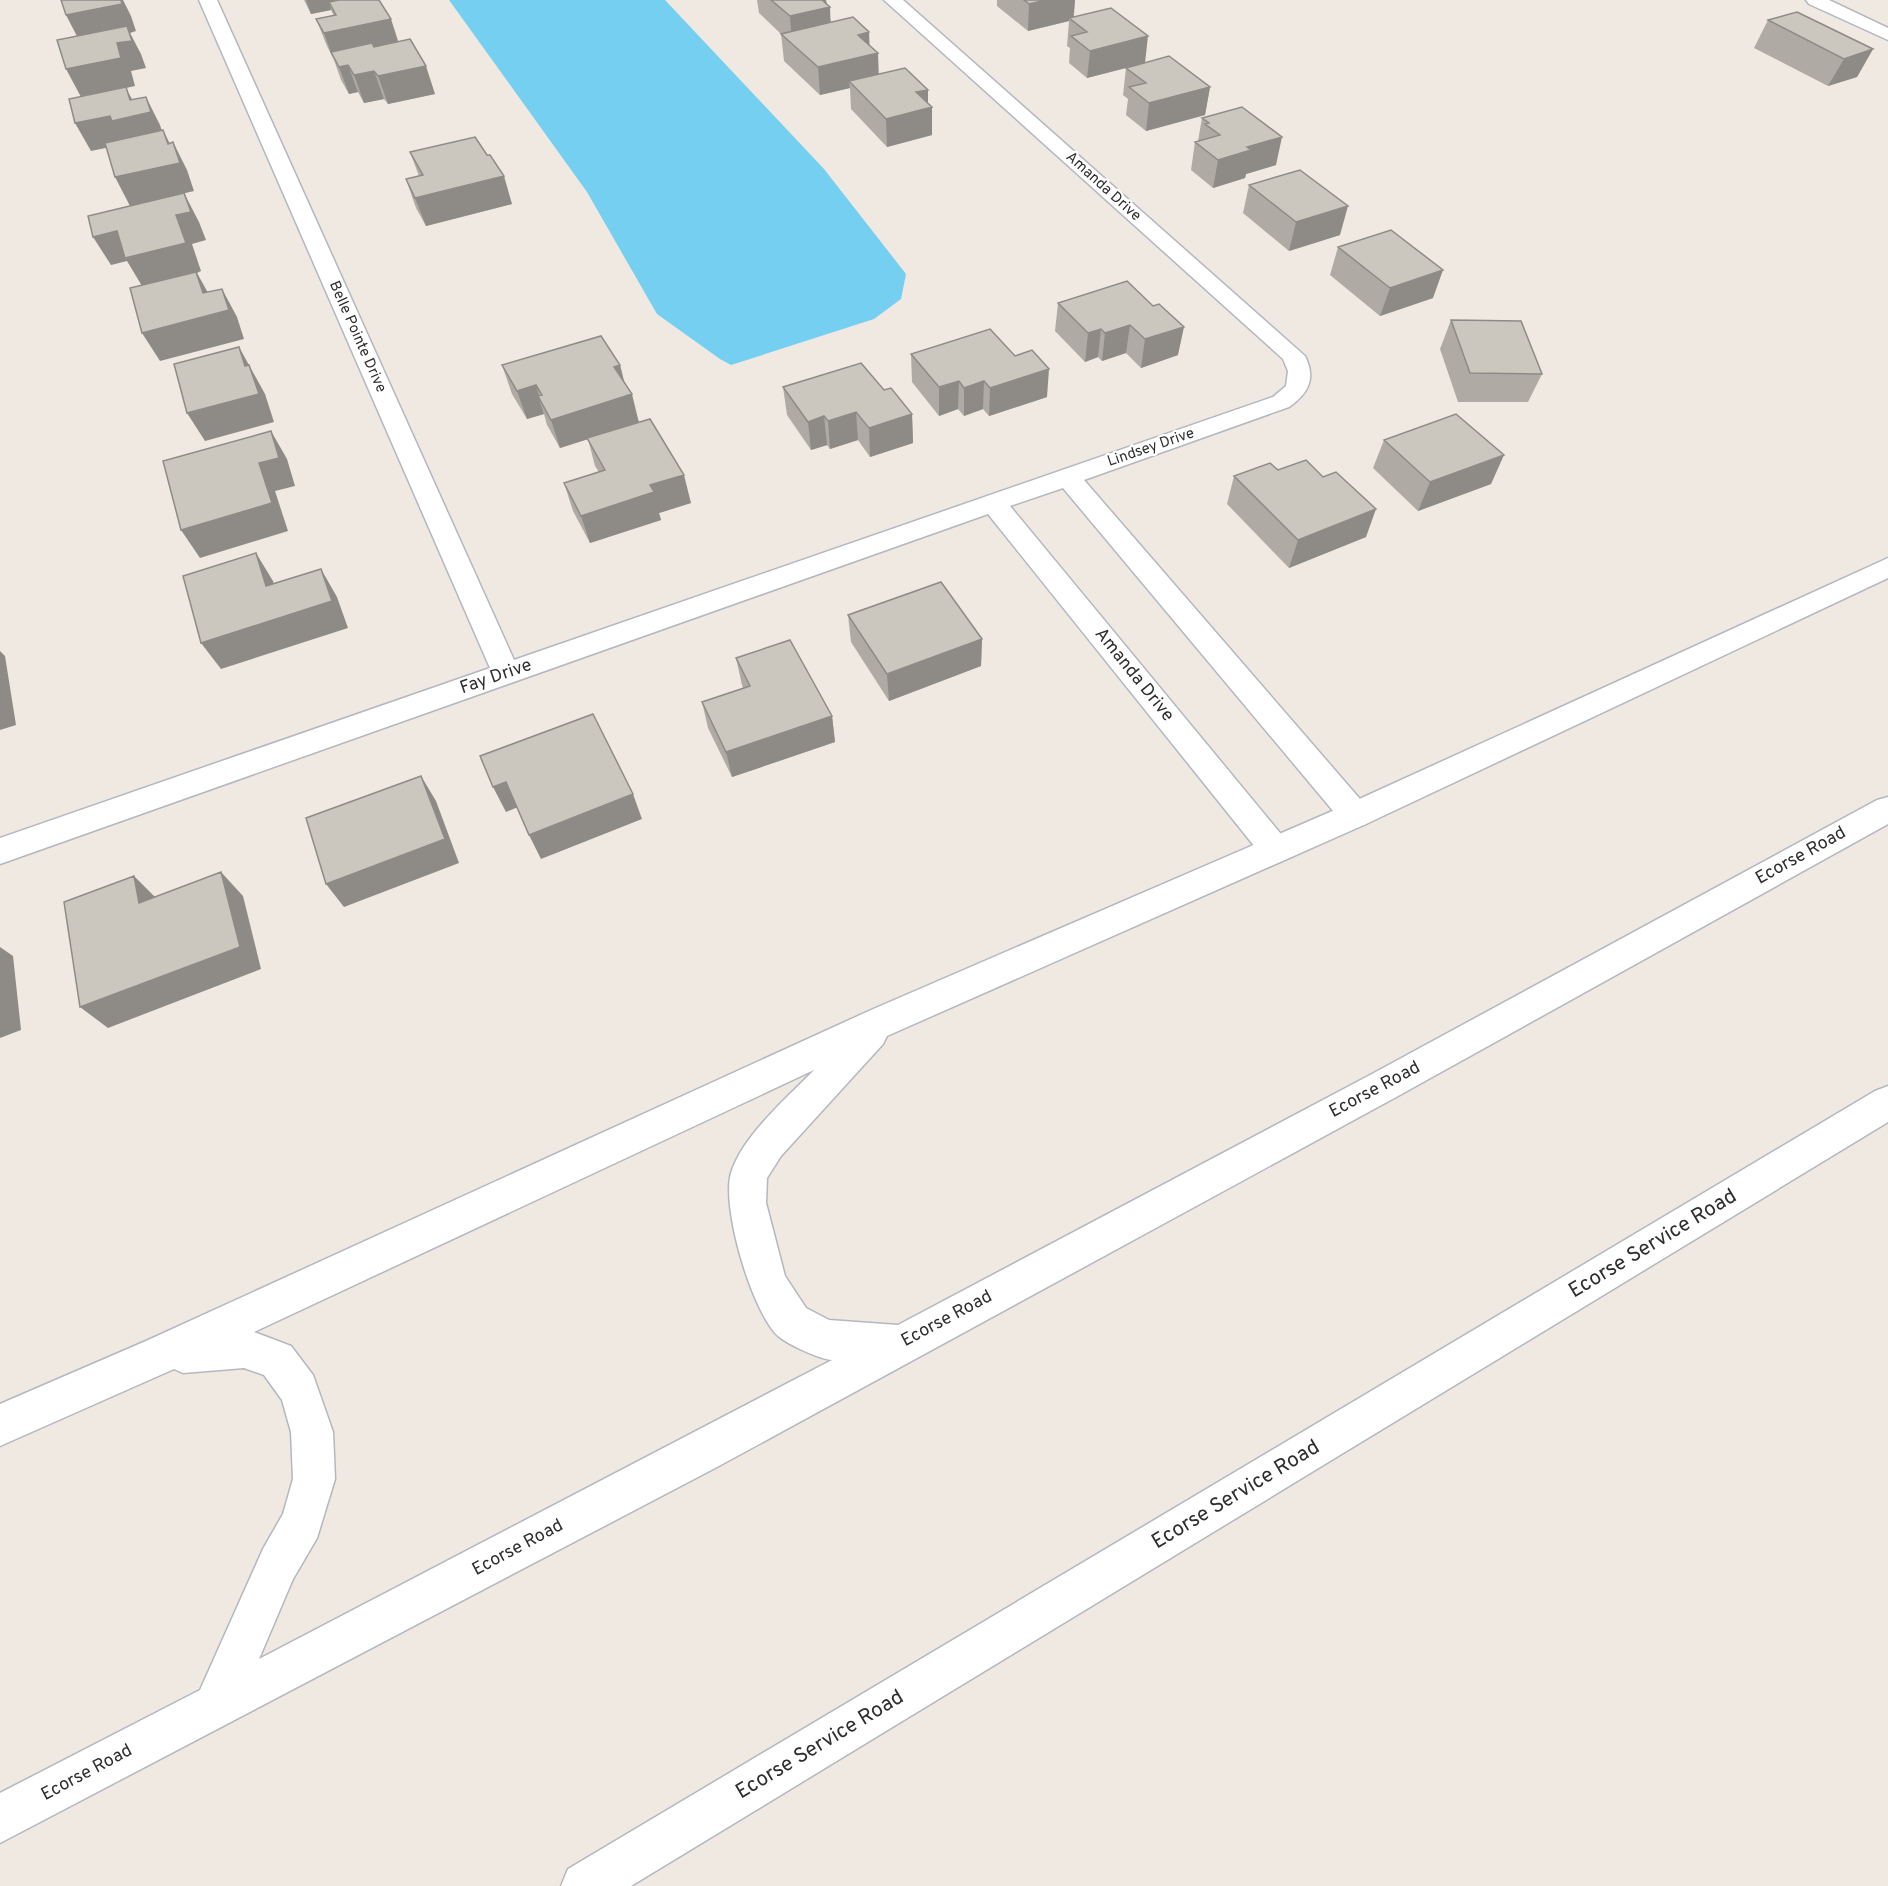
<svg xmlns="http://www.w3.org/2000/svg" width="1888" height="1886" viewBox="0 0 1888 1886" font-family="Overpass,sans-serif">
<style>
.water{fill:#75cff0}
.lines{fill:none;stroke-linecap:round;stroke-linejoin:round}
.street-casing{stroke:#b4b7c1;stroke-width:3}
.secondary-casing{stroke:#b4b7c1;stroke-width:3}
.street{fill:#fff;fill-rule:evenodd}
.secondary{fill:#fff;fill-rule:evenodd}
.wall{fill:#afaba4}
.shaded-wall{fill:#8e8b86}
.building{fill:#cbc7bf;stroke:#8e8b86;stroke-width:1.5}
.labels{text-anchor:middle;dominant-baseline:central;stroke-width:4.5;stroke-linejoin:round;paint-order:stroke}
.far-street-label{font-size:15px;fill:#2e2e2e;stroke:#fff}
.street-label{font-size:18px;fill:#2e2e2e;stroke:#fff}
.near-street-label{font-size:21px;fill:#2e2e2e;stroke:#fff}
</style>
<rect width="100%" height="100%" fill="#efe9e1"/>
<!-- water -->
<path class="water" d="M449,0H665L824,169L906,274L901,299L874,319L731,365L720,359L657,314L587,192Z"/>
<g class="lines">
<defs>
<path id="street" d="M199,0H217L514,660L1273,397L1286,386L1288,371L1283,359L884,0H903L1305,356C1316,378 1309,393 1289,407L1084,480L1366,806L1370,815L1366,824L1355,827L1344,824L1063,488L1010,506L1285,839L1290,848L1285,857L1274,861L1263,857L988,514L0,864V838L490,668Z
M1806,0H1829L1888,28V40L1809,4Z
M1888,1086V1122L631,1886H561L568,1869L1875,1091Z"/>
<path id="secondary" d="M1888,558V578L1366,824L887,1036L883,1044L781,1156L767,1178L766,1203L785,1276L806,1308L829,1320L898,1325L1372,1074L1877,800L1888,797V824L1398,1096L717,1467L0,1843V1793L200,1690L263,1549L283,1514L293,1479L291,1432L282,1400L264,1375L244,1368L183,1373L174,1369L0,1446V1404L146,1341L871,1010L1344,806ZM814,1070C787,1098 742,1136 731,1173C721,1207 752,1312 778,1336C789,1345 819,1359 832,1360L259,1659L293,1579L317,1538L335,1479L333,1432L313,1375L291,1346L254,1332Z"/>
</defs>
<!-- street casing -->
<use href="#street" class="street-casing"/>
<!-- secondary casing -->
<use href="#secondary" class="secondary-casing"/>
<!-- street -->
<use href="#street" class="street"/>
<!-- secondary -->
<use href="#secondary" class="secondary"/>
</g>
<!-- wall -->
<path class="wall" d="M304,0H379L398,42L435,94L388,104L384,99L364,103L358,92L349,94L341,80L334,60L327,46L316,19L334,16L331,10L311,14Z
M757,0H826L831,22L870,46L878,74L928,103L932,135L887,147L851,109L850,88L820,95L784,61L781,34L759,13Z
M997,0H1075L1074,17L1145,63L1210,87L1205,115L1146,131L1126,115L1128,99L1123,95L1126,68L1087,78L1069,63L1070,48L1067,46L1069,21L1028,31L997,6Z
M1768,20L1873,49L1857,77L1828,86L1754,48Z
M1202,118L1276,165L1246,174L1245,178L1213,188L1191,170L1195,142L1198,141Z
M410,152L487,155L512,204L426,226L416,208L406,179L419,176Z
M1249,185L1340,235L1289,251L1243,213Z
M1338,247L1433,298L1380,316L1330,275Z
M1127,281L1178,355L1141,368L1126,353L1102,361L1098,357L1085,362L1055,331L1058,303Z
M1451,320L1542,374L1528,402H1458L1440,349Z
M911,354L1047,397L989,416L983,409L964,416L958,409L939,416L912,382Z
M502,365H620L624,381L639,422L691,503L659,513L661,520L590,543L573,511L564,483L599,472L595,466L588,439L560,448L547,425L544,414L527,419L512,394Z
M783,387L884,390L912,414L913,443L870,457L858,440L830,449L827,445L811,450L787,415Z
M1384,440L1491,484L1418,511L1373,468Z
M1278,470L1366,537L1289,568L1227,504L1234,476Z
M848,615L982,639L981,666L889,701L851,642Z
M736,658L832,716L835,742L732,777L708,728L702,702L743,688L742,685Z"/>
<!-- shaded-wall -->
<path class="shaded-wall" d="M121,0H123L131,16L136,31L130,33L141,54L146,68L131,71L135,86L126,88L140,114L146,97L160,125L165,140L125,144L91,151L75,123L110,116L138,115L81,97L66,69L80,42L66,15Z
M306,0H374L329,2L331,10L311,14Z
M820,0H826L827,8L830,7L831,35L792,44L790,16Z
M1046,0H1075L1073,20L1069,18V21L1028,31L1029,4Z
M391,19L400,47L331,53L324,33Z
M869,32L870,55L878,53L879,81H849L850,88L820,95L818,67L858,35Z
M1148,36L1145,63L1087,78L1090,51Z
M1873,49L1857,77L1828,86L1844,59Z
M348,65L358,92L349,94L339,67Z
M426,66L435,94L388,104L378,76Z
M374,71L384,99L364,103L354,75Z
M1210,87L1205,115L1146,131L1149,103Z
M928,90V108L932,107V135L887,147L886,119L916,92Z
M163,130L177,158L173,142L187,170L194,191L130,206L115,177L168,144Z
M1282,137L1276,165L1246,174L1245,178L1213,188L1218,160L1247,147Z
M504,176L512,204L426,226L415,198Z
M184,193L199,222L206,240L192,244L201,271L197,273L212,300L222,289L237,317L244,339L160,361L142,333V286L127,261L111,265L93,237Z
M1348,206L1340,235L1289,251L1296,222Z
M1443,270L1433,298L1380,316L1390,288Z
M1130,325L1126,353L1102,361L1105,333Z
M1184,327L1178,355L1141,368L1145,339Z
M1101,329L1098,357L1085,362L1088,333Z
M239,347L265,394L274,422L205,441L187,413L245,366Z
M620,365L627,394L614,367Z
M1049,369L1047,397L989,416L990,388Z
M959,381L958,409L939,416V387Z
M984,381L983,409L964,416V388Z
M536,385L541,402L538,396L544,414L527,419L517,391Z
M632,394L639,423L560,448L551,420Z
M856,412L858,440L830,449L828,421Z
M912,414L913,443L870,457L869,428Z
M824,416L827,445L811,450L808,422Z
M271,431L287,459L295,486L275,491L288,531L200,558L181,530L259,463Z
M1504,455L1491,484L1418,511L1430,482Z
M684,475L691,503L659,513L661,520L590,543L581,516L650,485Z
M1376,509L1366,537L1289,568L1298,540Z
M256,553L273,581L283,613L266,586Z
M321,569L337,597L348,628L221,669L201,643Z
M982,639L981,666L889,701L887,674Z
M0,651L5,656L16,725L0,730Z
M832,716L835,742L732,777L726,752Z
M421,776L436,801L459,863L344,907L326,884Z
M506,782L518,807L506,812L493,787Z
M633,794L642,819L541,859L529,835Z
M221,872L243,896L261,969L108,1028L80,1007Z
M134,876L158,900L139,903Z
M0,947L13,956L21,1030L0,1038Z"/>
<!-- building -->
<path class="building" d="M61,0H121L122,4L66,15Z
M339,0H379L391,19L324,33L316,19L336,15L329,2Z
M771,0H822L830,7L790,16Z
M1024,0H1046L1029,4Z
M1111,8L1148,36L1090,51L1071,36L1087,32L1069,18Z
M1797,12L1873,49L1844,59L1768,20Z
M853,17L869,32L858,35L878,53L818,67L781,34Z
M127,26L132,41L117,43L121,58L66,69L57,40Z
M410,39L426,66L378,76L374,71L354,75L348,65L339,67L331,52L372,43L374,47Z
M1169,56L1210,87L1149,103L1129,87L1146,83L1126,68Z
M905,68L928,90L916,92L932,107L886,119L849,81Z
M126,87L130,100L146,97L151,112L112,121L110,116L75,123L69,99Z
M1242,107L1282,137L1247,147L1251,150L1218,160L1195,142L1220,135L1205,124L1209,123L1202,118Z
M163,130L168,144L173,142L180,163L115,177L105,143Z
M475,137L487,155H490L504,176L415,198L406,179L423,175L410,152Z
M1300,170L1348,206L1296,222L1249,185Z
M184,193L191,212L176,215L186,243L125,258L117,231L93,237L88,216Z
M1391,230L1443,270L1390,288L1338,247Z
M196,272L203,293L222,289L229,310L142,333L130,288Z
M1127,281L1153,306L1159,304L1184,327L1145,339L1130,325L1105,333L1101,329L1088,333L1058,303Z
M1451,320L1521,321L1542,374L1470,373Z
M990,329L1015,356L1032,350L1049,369L990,388L984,381L964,388L959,381L939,387L911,354Z
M601,336L620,365L614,367L632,394L551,420L538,396L542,395L536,385L517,391L502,365Z
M239,347L245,366L249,365L259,394L187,413L174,364Z
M861,363L884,390L891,388L912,414L869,428L856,412L828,421L824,416L808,422L783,387Z
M1456,414L1504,455L1430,482L1384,440Z
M650,419L684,475L650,485L654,492L581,516L564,483L605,470L587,438Z
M271,431L279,458L259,463L272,503L181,530L163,461Z
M1306,460L1323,477L1336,472L1376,509L1298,540L1234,476L1270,463L1278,470Z
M256,553L266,586L321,569L332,601L201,643L183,576Z
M941,582L982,639L887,674L848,615Z
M790,640L832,716L726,752L702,702L750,686L736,658Z
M593,714L633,794L529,835L506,782L493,787L480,756Z
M421,776L445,839L326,884L306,818Z
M221,872L240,947L80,1007L64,902L134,876L139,903Z"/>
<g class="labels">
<!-- far-street labels -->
<g class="far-street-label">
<text transform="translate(1103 187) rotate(42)">Amanda Drive</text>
<text transform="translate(357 337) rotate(66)">Belle Pointe Drive</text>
<text transform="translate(1151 448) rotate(-19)">Lindsey Drive</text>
</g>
<!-- street labels -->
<g class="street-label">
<text transform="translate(1134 675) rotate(51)">Amanda Drive</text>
<text transform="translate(496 677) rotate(-19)">Fay Drive</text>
<text transform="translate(1801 856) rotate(-29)">Ecorse Road</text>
<text transform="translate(1375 1090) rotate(-28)">Ecorse Road</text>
<text transform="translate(947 1319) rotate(-28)">Ecorse Road</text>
<text transform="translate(518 1548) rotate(-28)">Ecorse Road</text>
<text transform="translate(87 1773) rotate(-28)">Ecorse Road</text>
</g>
<!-- near-street labels -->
<g class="near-street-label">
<text transform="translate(1653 1244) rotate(-31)">Ecorse Service Road</text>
<text transform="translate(1236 1495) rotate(-31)">Ecorse Service Road</text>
<text transform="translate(820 1745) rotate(-31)">Ecorse Service Road</text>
</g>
</g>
</svg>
